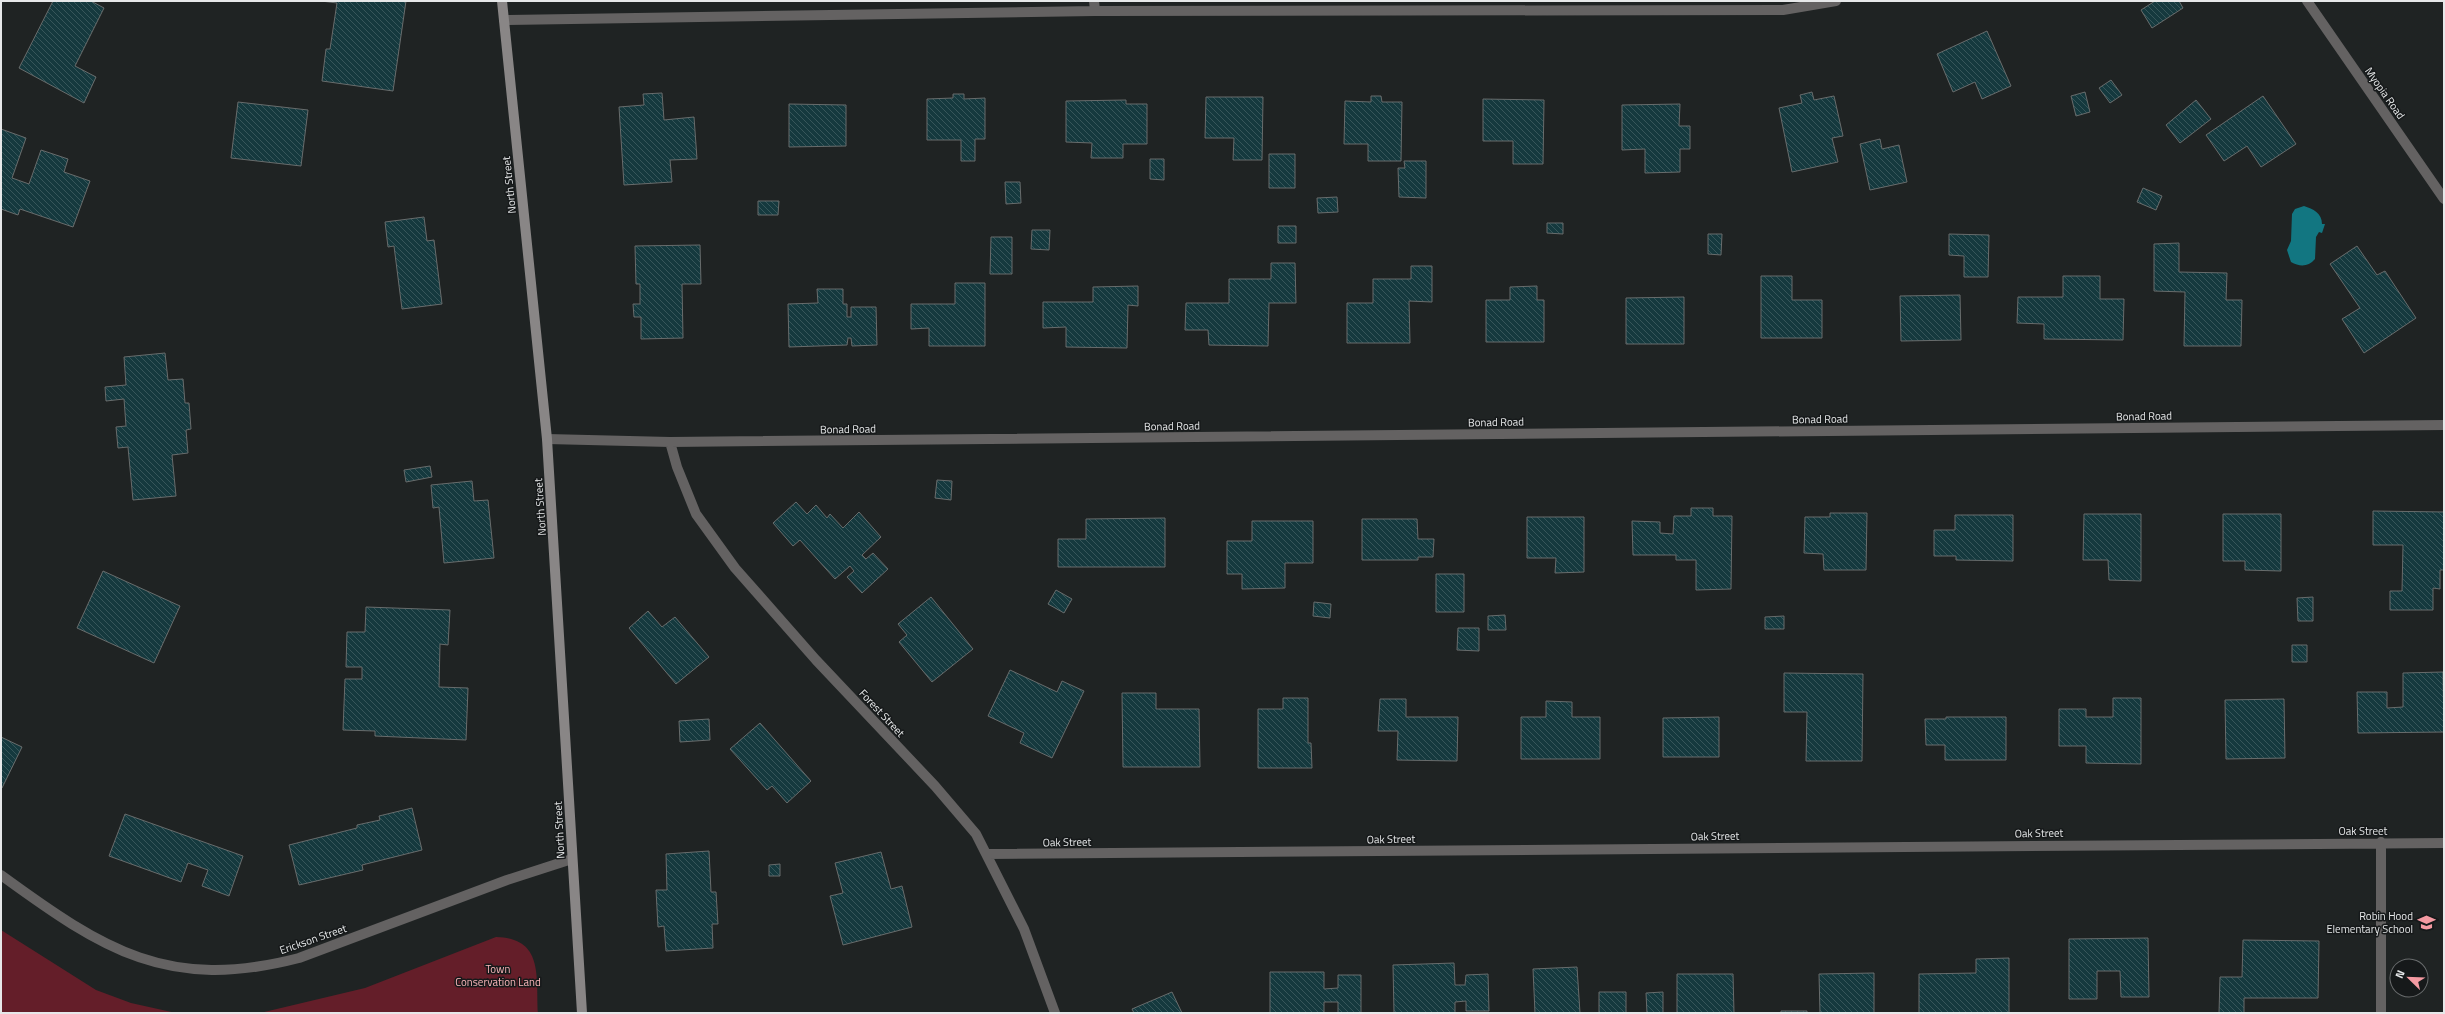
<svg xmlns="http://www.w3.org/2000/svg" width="2445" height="1014" viewBox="0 0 2445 1014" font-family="'Titillium Web',sans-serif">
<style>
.park{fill:#641e29}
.water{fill:#127681}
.building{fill:url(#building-back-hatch);stroke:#686c6c}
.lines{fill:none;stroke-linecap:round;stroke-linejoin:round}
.street{stroke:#646262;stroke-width:10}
.secondary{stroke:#898686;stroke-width:10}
.labels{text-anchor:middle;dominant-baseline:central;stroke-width:3;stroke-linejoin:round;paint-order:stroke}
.street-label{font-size:11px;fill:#e6e8e9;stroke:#16191a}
.poi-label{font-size:11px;fill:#e6e8e9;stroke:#16191a;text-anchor:end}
.park-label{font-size:11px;fill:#fbb6ba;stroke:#16191a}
</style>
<defs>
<pattern id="building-back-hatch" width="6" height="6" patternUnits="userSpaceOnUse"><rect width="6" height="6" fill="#15393e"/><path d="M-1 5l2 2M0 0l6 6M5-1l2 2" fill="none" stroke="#37565a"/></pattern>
</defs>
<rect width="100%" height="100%" fill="#1f2323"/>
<!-- park -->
<path class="park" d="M1,930L96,990L131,1003L176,1013H1Z
M496,937C544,938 536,977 538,1013H260L365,988Z"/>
<!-- water -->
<path class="water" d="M2304,206C2313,209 2322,213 2322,224H2325L2322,233L2319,232L2316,237L2315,259C2308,267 2300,267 2291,262L2287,250L2291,241L2292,214L2295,209Z"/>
<!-- building -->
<path class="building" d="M53,1H91L104,8L75,66L96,77L84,103L19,68Z
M321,1H406L393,91L322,81L326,49H330L337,3Z
M2155,1H2179L2183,8L2152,28L2141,10Z
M1987,31L2011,86L1982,99L1975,82L1953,92L1937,54Z
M2111,80L2122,95L2110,103L2099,88Z
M1812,92L1814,100L1834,96L1843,136L1832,138L1838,162L1792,172L1779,108L1802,103L1800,95Z
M2085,92L2090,112L2076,116L2071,96Z
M662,93L664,120L694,117L697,159L670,160L672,182L624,185L619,107L644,105L643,94Z
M953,94H964V99L985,98V139H975V161H961V140H927V99L953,98Z
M1371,96H1381L1382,102H1402L1401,161H1368V144H1344L1345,101L1371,102Z
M2263,96L2296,144L2261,167L2247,146L2224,161L2206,135Z
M1206,97H1263L1262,160H1233L1234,138H1205Z
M1483,99L1544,100L1543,164H1513V141H1483Z
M1126,100V104H1147V144H1123V158H1091L1092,143L1066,142V101Z
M2196,100L2211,119L2180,143L2166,125Z
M238,102L308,110L301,166L231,158Z
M789,104L846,105V146L789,147Z
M1680,104L1679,126H1690V149H1680V172L1645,173V149L1622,150V105Z
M1,129L26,138L12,178L29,184L41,150L68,159L64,172L90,181L73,227L20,209L18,215L1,209Z
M1880,139L1882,149L1899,145L1907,182L1870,190L1860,144Z
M1269,154H1295V188H1269Z
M1150,159H1164V180L1150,179Z
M1404,161H1426V198L1399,197L1398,168H1405Z
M1005,182H1020L1021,203L1006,204Z
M2143,188L2162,196L2156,210L2137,202Z
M1337,197L1338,212L1318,213L1317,198Z
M758,201H779L778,215H758Z
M424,217L427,241L434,240L442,304L402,309L394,246L388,247L385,222Z
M1547,223H1563V234L1547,233Z
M1278,226H1296V243H1278Z
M1032,230H1050L1049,250L1031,249Z
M1708,234H1722L1721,255L1708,254Z
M1949,234L1989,235L1988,277H1964V256L1949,255Z
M991,237H1012V274H990Z
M2179,243V272L2227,273L2226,300H2242L2241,346H2184L2185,292L2154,291V244Z
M700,245L701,284H682L683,338L641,339V317H634L633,304H640V284H636L635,246Z
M2357,246L2377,275L2385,271L2416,318L2364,353L2342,319L2360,308L2330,264Z
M1271,263H1295L1296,303H1269L1268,346L1209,345L1208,330H1185L1186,303H1229V279H1271Z
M1411,266H1432V302L1409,301L1410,343H1347V303H1373V279H1411Z
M1761,276H1792V300H1822V338H1761Z
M2063,276H2100V299H2124L2123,340L2044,339V324L2017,323L2018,297H2063Z
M955,283H985V346H929V328L911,329V304H955Z
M1138,286V306L1128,305L1127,348L1066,347V327L1043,328V302H1093V287Z
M1537,286V300H1544V342H1486V300H1510V287Z
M817,289H843V304H847V317H851V307H876L877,345L852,346L851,338H848L847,345L789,347L788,304L818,303Z
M1960,295L1961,340L1901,341L1900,296Z
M1684,297V344H1626V298Z
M165,353L168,380L183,379L185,403H189L191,429L186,430L188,453L172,455L176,496L133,500L128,447L118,448L116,427L126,426L124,399L106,401L105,387L126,385L124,357Z
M430,466L432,477L406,482L404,470Z
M937,480L952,481L951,500L935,498Z
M472,481L474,501L488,500L494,558L444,563L439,507L433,508L431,485Z
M796,502L807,514L816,505L827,518L830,514L843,528L859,512L881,537L862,555L866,559L873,553L888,569L862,593L847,577L854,571L850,566L835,579L800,540L793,546L773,523Z
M1691,508H1713V516H1732L1731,589L1696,590V560H1676V555H1633L1632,521L1660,522V533L1673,534L1674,516H1691Z
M2373,511L2444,512V570H2440V589L2433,588V610H2390V591H2402L2403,545H2373Z
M1830,513H1867L1866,570H1824L1823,554L1804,553L1805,517H1830Z
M2084,514H2141V581L2109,580L2108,560H2083Z
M2223,514H2281V571L2245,570V561H2223Z
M1955,515H2013V561L1956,560V556H1934V530H1955Z
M1527,517H1584V572L1555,573L1556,558H1527Z
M1165,518V567H1058V539H1086V519Z
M1362,519H1417L1418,539H1434L1433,557H1418V560H1362Z
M1252,521H1313V563H1285V588L1242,589V574H1227V541H1252Z
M103,571L180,606L154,663L77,628Z
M1436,574H1464V612H1436Z
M1056,590L1072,599L1064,613L1048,604Z
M931,597L973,649L932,682L899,642L907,635L898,624Z
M2313,597V621H2298L2297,598Z
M1314,602L1331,604L1330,618L1313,616Z
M366,607L450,610L448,645L440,644L439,687L468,688L466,740L375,736V731L343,730L345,679H362V667H346L347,632H365Z
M648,611L662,627L675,617L709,657L676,684L629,628Z
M1505,615L1506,630H1488V616Z
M1784,616V629H1765V617Z
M1458,628H1479V651L1457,650Z
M2292,645H2307V662H2292Z
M1010,670L1057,692L1062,681L1084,691L1052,758L1020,743L1024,733L988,716Z
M2443,672L2444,732L2358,733L2357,692H2387V708L2403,707V673Z
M1784,673L1863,674L1862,761H1806L1807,712H1784Z
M1122,693H1156V709H1199L1200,767H1123Z
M1283,698H1308V743H1311L1312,768H1258V709H1283Z
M2113,698H2141V764L2086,763V746H2059V709H2086V717H2113Z
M1380,699H1406V717H1458L1457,761L1397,760L1398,731H1378Z
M2284,699L2285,758L2226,759L2225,700Z
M1546,701L1572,702V717H1600V759H1521V717H1546Z
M1719,717V757H1663V718Z
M1946,717H2006V760H1945V745H1926L1925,719H1946Z
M709,719L710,740L680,742L679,721Z
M760,723L811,781L787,803L772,786L767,790L730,749Z
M1,737L22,747L2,788L1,787Z
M412,808L422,850L362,865L363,870L299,885L289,845L357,828V825L380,820L379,816Z
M125,814L243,856L229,896L202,886L208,870L188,863L181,882L109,856Z
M709,851L711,892H716L718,924H712L713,948L666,951L664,926L658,927L656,890H667L666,854Z
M881,852L891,889L902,886L912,927L843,945L830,896L843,893L835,863Z
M780,864V876H769V865Z
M2148,938L2149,997H2121L2120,971H2097V999H2069V939Z
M2243,940L2319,941L2318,998H2244V1013H2219L2220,977H2242Z
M2009,958V1013H1919V974L1976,973V959Z
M1454,963L1455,985H1465L1466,975L1488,974L1489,1011H1466V1001L1455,1002V1013H1394L1393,965Z
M1577,967L1580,1013H1535L1533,969Z
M1270,972H1324V989L1338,988V975H1361V1013H1338V1002H1324V1013H1270Z
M1874,973V1013H1820L1819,974Z
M1677,974H1733L1734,1013H1677Z
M1172,992L1182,1013H1134L1132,1009Z
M1599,992H1626V1013H1599Z
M1663,992V1013H1647L1646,993Z
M1781,1011H1807V1013H1781Z"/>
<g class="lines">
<!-- street -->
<path class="street" d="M1094,1L1095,11
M2307,1L2444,199
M504,20L1095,11L1783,10L1836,1
M547,439L670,442L2444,425
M670,442L677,467L696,514L735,568L816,660L935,786L976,834L1024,929L1055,1013
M2381,842V1013
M987,854L2444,843
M1,875C104,950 168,992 299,958L507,880L572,859"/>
<!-- secondary -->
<path class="secondary" d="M502,1L547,439L582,1013"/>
</g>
<!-- icons -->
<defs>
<symbol id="school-bare" viewBox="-9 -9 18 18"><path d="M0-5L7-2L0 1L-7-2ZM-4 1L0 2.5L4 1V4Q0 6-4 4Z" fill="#f49aa2" stroke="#16191a" stroke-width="2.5" paint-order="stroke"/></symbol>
</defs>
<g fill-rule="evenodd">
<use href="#school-bare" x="2414" y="910" width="25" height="25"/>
</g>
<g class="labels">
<!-- street labels -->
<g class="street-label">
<text transform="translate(2385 93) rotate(55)">Myopia Road</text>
<text transform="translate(509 185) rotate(-96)">North Street</text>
<text transform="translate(2144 416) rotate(-1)">Bonad Road</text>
<text transform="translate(1820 419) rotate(-1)">Bonad Road</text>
<text transform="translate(1496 422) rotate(-1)">Bonad Road</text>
<text transform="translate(1172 426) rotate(-1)">Bonad Road</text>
<text transform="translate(848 429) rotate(-1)">Bonad Road</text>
<text transform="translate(540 507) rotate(-94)">North Street</text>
<text transform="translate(882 713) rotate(47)">Forest Street</text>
<text transform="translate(559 830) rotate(-93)">North Street</text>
<text x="2363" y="831">Oak Street</text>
<text transform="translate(2039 833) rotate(-1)">Oak Street</text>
<text transform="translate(1715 836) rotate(-1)">Oak Street</text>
<text transform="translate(1391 839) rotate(-1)">Oak Street</text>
<text transform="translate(1067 842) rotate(-1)">Oak Street</text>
<text transform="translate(313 939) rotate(-19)">Erickson Street</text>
</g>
<!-- poi labels -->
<g class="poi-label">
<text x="2413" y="916">Robin Hood<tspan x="2413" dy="13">Elementary School</tspan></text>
</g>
<!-- park labels -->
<g class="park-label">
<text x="498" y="969">Town<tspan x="498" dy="13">Conservation Land</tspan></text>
</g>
</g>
<!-- border -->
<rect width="2445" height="1014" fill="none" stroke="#e6e8e9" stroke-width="4"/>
<!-- north arrow -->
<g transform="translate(2409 978) rotate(293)"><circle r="19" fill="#16191a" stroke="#696c6d"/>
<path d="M0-3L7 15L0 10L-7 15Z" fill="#f49aa2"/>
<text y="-6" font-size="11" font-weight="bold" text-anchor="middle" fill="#e6e8e9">N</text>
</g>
</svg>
